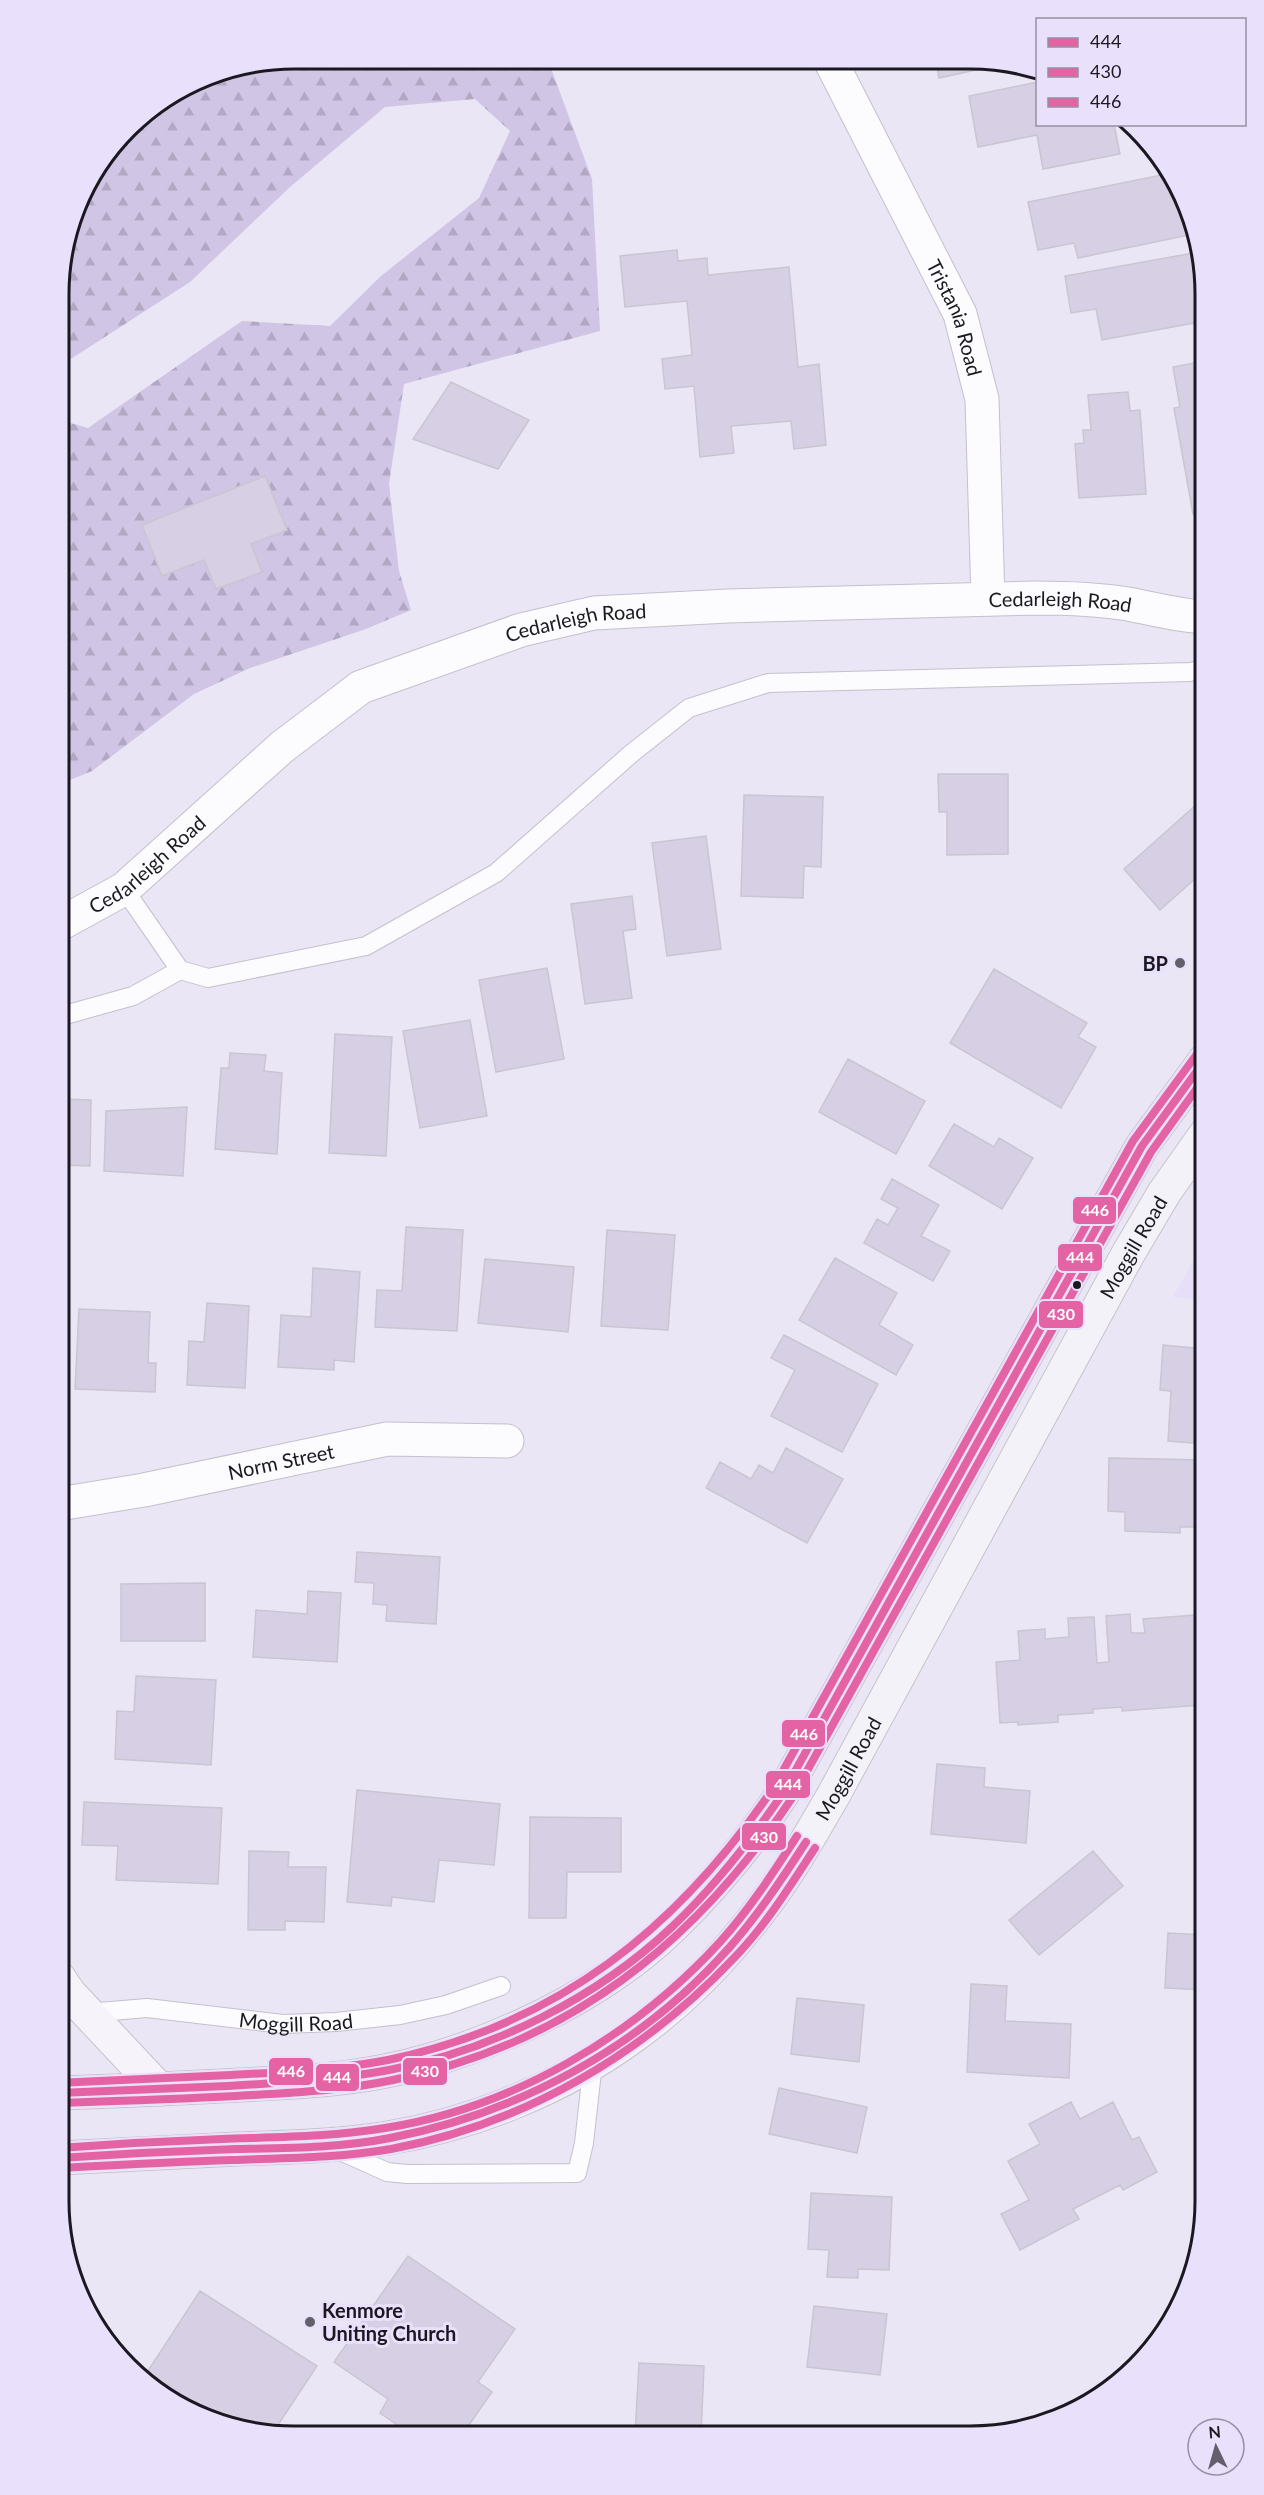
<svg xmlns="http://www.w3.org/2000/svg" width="1264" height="2495" viewBox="0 0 1264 2495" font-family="Lato,sans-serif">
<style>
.built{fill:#e7def8}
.forest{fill:url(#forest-firs)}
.building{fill:#d7d0e4;stroke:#c9c5d1;stroke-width:1.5}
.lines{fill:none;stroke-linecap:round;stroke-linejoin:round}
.service-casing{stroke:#c4c0cc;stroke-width:20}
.minor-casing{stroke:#c4c0cc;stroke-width:35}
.tertiary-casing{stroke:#c4c0cc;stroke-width:35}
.primary-casing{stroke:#c6c4ca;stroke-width:35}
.trunk-casing{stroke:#c6c4ca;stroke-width:35}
.service{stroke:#fcfbfe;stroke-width:18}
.minor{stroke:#fcfbfe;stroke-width:33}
.tertiary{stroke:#fcfbfe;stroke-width:33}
.primary{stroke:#f6f4fa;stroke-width:33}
.trunk{stroke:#f4f2f9;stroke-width:33}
.bus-1-casing{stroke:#e9e0fb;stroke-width:12}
.bus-2-casing{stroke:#e9e0fb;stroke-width:12}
.bus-3-casing{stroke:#e9e0fb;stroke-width:12}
.bus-1{stroke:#e463a4;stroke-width:8}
.bus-2{stroke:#e463a4;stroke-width:8}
.bus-3{stroke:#e463a4;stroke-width:8}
.poi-dot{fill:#64606b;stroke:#e9e0fb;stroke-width:2}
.bus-dot{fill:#1b1821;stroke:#e9e0fb;stroke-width:2}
.labels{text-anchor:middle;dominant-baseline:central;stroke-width:6;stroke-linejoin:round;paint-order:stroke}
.street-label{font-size:20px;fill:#1b1821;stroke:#e9e0fb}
.poi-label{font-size:20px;font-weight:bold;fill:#1b1821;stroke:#e9e0fb;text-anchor:end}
.rim{fill:none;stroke:#1b1821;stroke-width:3}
.line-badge{stroke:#e9e0fb;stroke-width:2}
.badge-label{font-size:16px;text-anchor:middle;font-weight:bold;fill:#fff}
</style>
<defs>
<pattern id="forest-firs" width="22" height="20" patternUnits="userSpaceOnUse" patternTransform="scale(1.5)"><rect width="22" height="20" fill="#d0c5e5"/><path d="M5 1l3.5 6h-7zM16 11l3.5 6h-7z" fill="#b2a8c4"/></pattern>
</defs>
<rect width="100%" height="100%" fill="#ebe6f5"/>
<!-- built -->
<path class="built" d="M1205,1240V1301L1173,1297Z"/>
<!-- forest -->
<path class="forest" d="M294,59L548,60L592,179L600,331L404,384L389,484L399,571L411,610L366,629L250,668L194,694L92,771L60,784V420L88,428L242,321L330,326L381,276L479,198L510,131L475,99L385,107L290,187L190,282L60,366V264L83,190L139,117L204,76Z"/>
<!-- building -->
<path class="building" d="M936,62L1002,63L1003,64L939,78Z
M1038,82V124H1114L1120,154L1043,169L1037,135L978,147L969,96Z
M1171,173L1189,211L1194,234L1078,258L1074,243L1038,250L1028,202Z
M677,250L678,261L707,258L708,275L789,267L798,367L819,364L826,445L794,449L791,421L731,426L734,453L700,457L694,386L665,389L662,359L692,355L687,301L625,307L620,256Z
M1199,252L1206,294L1205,321L1102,340L1096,309L1071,313L1065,276Z
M1205,361V512L1193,514L1174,408L1180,407L1173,367Z
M451,382L529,420L498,469L413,439Z
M1128,392L1130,411L1140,410L1146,494L1079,498L1075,444L1084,443L1083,430H1091L1088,395Z
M265,476L287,530L251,544L262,572L216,589L204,560L162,576L142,525Z
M938,774H1008V854L947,855V812H939Z
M744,795L823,797L821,867L804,866L803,898L741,896Z
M1205,797V870L1160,910L1124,869Z
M706,836L721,949L667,956L652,843Z
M632,896L636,929L623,931L632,998L585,1004L571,904Z
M547,968L564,1059L496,1072L479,980Z
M994,969L1087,1023L1078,1037L1096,1047L1061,1108L950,1043Z
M470,1020L487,1116L420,1128L403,1031Z
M335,1034L392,1037L386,1156L329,1153Z
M230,1053L266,1055L264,1071L282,1073L277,1154L215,1149L221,1068H229Z
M848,1059L925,1101L896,1154L819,1112Z
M60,1099L91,1100L90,1166L60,1165Z
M187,1107L183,1176L104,1171L106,1111Z
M954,1124L994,1147L999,1138L1033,1158L1002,1209L929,1166Z
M892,1179L939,1205L921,1236L950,1251L933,1281L864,1243L877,1219L888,1225L898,1208L881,1199Z
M406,1227L463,1230L457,1331L375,1327L377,1290L402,1291Z
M607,1230L675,1235L668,1330L601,1326Z
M835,1258L897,1293L879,1325L913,1345L896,1375L799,1320Z
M485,1259L574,1267L568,1332L478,1323Z
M313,1268L360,1272L354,1362L334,1360V1370L278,1367L281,1315L311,1317Z
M207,1303L249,1306L245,1388L187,1385L189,1341L204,1342Z
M79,1309L150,1312L148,1363H156L155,1392L75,1389Z
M784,1335L878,1384L842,1452L771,1416L795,1370L771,1358Z
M1163,1345L1205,1349V1444L1168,1441L1171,1391L1160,1390Z
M59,1389H65L64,1417H59Z
M786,1448L843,1479L807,1543L706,1488L720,1462L751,1479L759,1465L773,1473Z
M1109,1458L1205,1460V1527H1180V1533L1125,1531V1512L1108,1511Z
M357,1552L440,1557L436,1624L386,1621L387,1605L373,1604L374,1583L355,1582Z
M205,1583V1641H121V1584Z
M308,1591L341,1593L337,1662L253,1657L256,1610L307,1614Z
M1130,1614L1131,1633H1145L1143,1619L1195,1615L1201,1705L1122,1711V1707L1093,1709V1713L1058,1715V1722L1018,1725V1722L1000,1723L996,1662L1020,1660L1018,1631L1045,1629V1639L1069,1637L1068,1618L1094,1617L1097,1663L1109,1662L1106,1616Z
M1205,1621V1730L1195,1622Z
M136,1676L216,1680L211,1765L115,1759L117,1711L134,1712Z
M937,1764L985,1768L984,1787L1030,1791L1026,1843L931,1834Z
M357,1790L500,1804L494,1865L439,1860L434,1902L392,1897L391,1906L347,1902Z
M84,1802L222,1808L218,1884L116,1880L118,1846L82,1845Z
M530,1817L621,1818V1872H567L566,1918H529Z
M249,1851L289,1852L288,1867H326L324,1922L285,1921V1930H248Z
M1093,1851L1123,1886L1039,1955L1009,1920Z
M1168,1933L1205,1935V1990L1165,1988Z
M971,1984L1007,1986L1005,2021L1071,2024L1069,2078L967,2072Z
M797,1998L864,2005L859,2062L791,2054Z
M779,2088L867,2107L857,2153L769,2134Z
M1071,2102L1080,2119L1113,2102L1132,2140L1139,2137L1157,2172L1123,2190L1120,2185L1073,2209L1079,2219L1020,2250L1001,2214L1029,2200L1008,2161L1040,2144L1029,2124Z
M811,2193L892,2197L889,2270L858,2269V2278L827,2277L829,2250L808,2249Z
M408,2256L515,2329L478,2382L492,2392L462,2435H412L380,2413L388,2399L334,2362Z
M200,2291L317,2366L272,2434H263L190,2412L142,2380Z
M814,2306L887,2314L880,2375L807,2367Z
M639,2363L704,2366L701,2436H635Z"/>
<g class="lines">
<defs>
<g id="service">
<path d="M124,889L180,970L208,978L366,946L496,873L632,753L689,708L768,683L1190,672L1205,669"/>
<path d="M65,1015L133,996L180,970"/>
<path id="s1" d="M87,2013L147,2008L283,2024L336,2022L400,2015L446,2005L501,1986"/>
<path d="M336,2149L387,2172L407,2174L577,2173L584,2143L593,2063"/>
</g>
<g id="minor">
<path id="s2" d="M831,62L960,314L982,399L988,599"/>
<path id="s3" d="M59,1504L144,1490L387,1439L507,1441"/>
</g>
<g id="tertiary">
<path id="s4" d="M60,924L124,889L282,747L361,687L521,630L594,613L728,606L1035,598C1066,598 1097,599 1128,604C1154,609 1179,616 1205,617"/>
</g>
<path id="primary" d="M59,1978L69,1993L159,2089"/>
<g id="trunk">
<path d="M59,2093C119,2091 180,2088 240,2085C276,2083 313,2082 349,2077C460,2063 593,2004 673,1926C715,1885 751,1841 783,1793L1142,1146L1205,1060"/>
<path id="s5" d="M59,2158C118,2155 178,2152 237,2149C288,2147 338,2146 388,2138C473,2124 562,2088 632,2037C681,2002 726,1956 762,1908C789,1873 811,1834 833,1796L1128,1254L1164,1193L1205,1135"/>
</g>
</defs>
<!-- service casing -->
<use href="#service" class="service-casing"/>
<!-- minor casing -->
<use href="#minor" class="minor-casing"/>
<!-- tertiary casing -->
<use href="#tertiary" class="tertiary-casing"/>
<!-- primary casing -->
<use href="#primary" class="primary-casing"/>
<!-- trunk casing -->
<use href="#trunk" class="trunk-casing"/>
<!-- service -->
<use href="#service" class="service"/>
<!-- minor -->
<use href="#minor" class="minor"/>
<!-- tertiary -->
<use href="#tertiary" class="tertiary"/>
<!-- primary -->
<use href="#primary" class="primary"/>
<!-- trunk -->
<use href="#trunk" class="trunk"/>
<defs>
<path id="bus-1" d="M59,2093C115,2091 171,2088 227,2086C281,2083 336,2080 389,2070C493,2050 597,1998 673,1926C715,1886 751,1840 783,1793L1142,1146L1205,1060
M59,2158C118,2154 177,2151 236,2149C287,2148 340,2148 390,2138C519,2113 641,2047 729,1948C758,1915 782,1879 806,1842"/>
<path id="bus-2" d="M59,2103C118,2101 177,2099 236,2096C288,2093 341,2091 393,2080C568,2044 695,1944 792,1798L1151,1152L1205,1077
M60,2168C117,2165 175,2162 232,2160C285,2158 339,2158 391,2149C524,2124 642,2055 734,1958C766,1925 790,1886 815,1848"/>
<path id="bus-3" d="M59,2083C116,2080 173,2078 231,2075C284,2072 336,2070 388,2060C559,2024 678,1928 774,1787L1133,1141L1197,1054
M59,2148C113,2144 167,2141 222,2139C276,2137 331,2137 385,2128C512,2108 633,2037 720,1942C749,1910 773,1873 797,1836"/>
</defs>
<!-- bus-1 casing -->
<use href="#bus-1" class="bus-1-casing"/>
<!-- bus-2 casing -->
<use href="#bus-2" class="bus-2-casing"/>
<!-- bus-3 casing -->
<use href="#bus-3" class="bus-3-casing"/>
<!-- bus-1 -->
<use href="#bus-1" class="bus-1"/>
<!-- bus-2 -->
<use href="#bus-2" class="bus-2"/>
<!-- bus-3 -->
<use href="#bus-3" class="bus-3"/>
</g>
<!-- markers -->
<g class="poi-dot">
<circle cx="1180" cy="963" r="6"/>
<circle cx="310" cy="2322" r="6"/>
</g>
<circle class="bus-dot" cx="1077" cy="1285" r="5"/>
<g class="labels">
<!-- street labels -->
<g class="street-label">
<text stroke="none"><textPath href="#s2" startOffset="285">Tristania Road</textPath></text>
<text stroke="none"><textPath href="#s4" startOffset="1096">Cedarleigh Road</textPath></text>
<text stroke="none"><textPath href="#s4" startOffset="610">Cedarleigh Road</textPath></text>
<text stroke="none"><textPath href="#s4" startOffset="106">Cedarleigh Road</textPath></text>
<text stroke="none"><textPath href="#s5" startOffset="1538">Moggill Road</textPath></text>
<text stroke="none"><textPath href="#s3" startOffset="226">Norm Street</textPath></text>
<text stroke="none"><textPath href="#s5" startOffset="944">Moggill Road</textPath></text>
<text stroke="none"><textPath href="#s1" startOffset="210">Moggill Road</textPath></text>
</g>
<!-- poi labels -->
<g class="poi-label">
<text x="1168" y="963">BP</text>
<text x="322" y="2310" text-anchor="start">Kenmore<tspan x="322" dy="23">Uniting Church</tspan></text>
</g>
</g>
<!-- crop -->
<path d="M0 0H1264V2495H0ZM294 69H970A225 225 0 0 1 1195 294V2201A225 225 0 0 1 970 2426H294A225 225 0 0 1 69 2201V294A225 225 0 0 1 294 69Z" fill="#e9e0fb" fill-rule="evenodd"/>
<path class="rim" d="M294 69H970A225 225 0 0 1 1195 294V2201A225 225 0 0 1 970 2426H294A225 225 0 0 1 69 2201V294A225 225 0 0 1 294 69Z"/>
<g class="line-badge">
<rect x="1072" y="1196" width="45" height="29" rx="6" fill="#e463a4"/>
<rect x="1057" y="1243" width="46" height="29" rx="6" fill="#e463a4"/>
<rect x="1038" y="1300" width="46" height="29" rx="6" fill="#e463a4"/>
<rect x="781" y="1719" width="45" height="29" rx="6" fill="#e463a4"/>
<rect x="765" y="1770" width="46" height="29" rx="6" fill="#e463a4"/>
<rect x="741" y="1822" width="46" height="29" rx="6" fill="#e463a4"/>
<rect x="268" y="2057" width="46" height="29" rx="6" fill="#e463a4"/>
<rect x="402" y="2057" width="46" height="29" rx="6" fill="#e463a4"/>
<rect x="315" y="2063" width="45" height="29" rx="6" fill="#e463a4"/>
</g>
<g class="badge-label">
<text x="1095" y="1216">446</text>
<text x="1080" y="1263">444</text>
<text x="1061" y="1320">430</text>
<text x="804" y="1740">446</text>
<text x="788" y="1790">444</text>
<text x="764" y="1843">430</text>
<text x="291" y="2077">446</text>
<text x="425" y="2077">430</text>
<text x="337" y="2083">444</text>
</g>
<!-- legend -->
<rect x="1036" y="18" width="210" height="108" fill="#e9e0fb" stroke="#9790a4" stroke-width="1.5"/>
<rect x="1048" y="38" width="30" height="9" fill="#e463a4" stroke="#9790a4" stroke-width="1.5"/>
<text x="1090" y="48" font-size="18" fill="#1b1821">444</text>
<rect x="1048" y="68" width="30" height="9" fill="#e463a4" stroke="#9790a4" stroke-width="1.5"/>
<text x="1090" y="78" font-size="18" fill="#1b1821">430</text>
<rect x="1048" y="98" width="30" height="9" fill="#e463a4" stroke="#9790a4" stroke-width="1.5"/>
<text x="1090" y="108" font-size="18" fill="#1b1821">446</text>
<!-- north arrow -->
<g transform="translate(1216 2447) rotate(355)"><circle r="28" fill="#e9e0fb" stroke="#9790a4" stroke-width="1.5"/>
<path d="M0-4.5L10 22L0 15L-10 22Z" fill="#64606b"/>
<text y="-9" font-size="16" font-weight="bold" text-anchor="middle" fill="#1b1821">N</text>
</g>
</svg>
